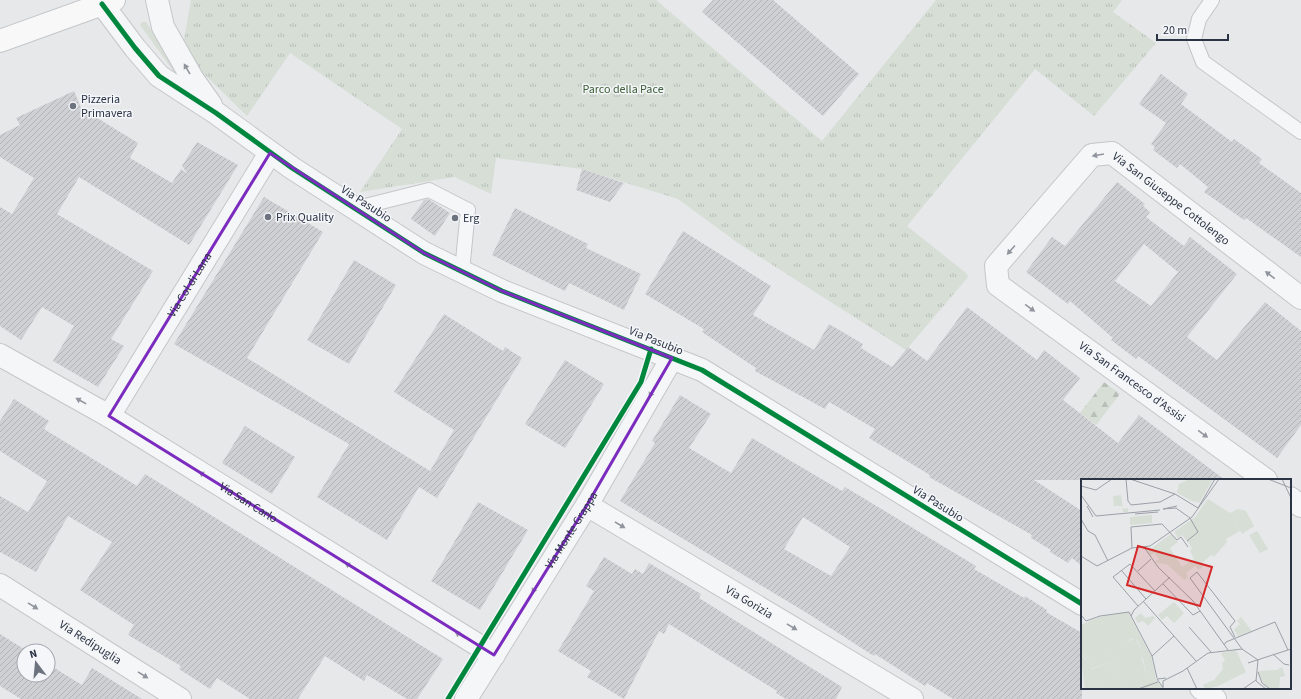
<svg xmlns="http://www.w3.org/2000/svg" width="1301" height="699" viewBox="0 0 1301 699" font-family="'Source Sans 3',sans-serif">
<style>
.grass{fill:#d6ded6}
.forest{fill:url(#forest-firs)}
.park{fill:url(#park-tufts)}
.building{fill:url(#building-hatch);fill-rule:evenodd}
.lines{fill:none;stroke-linecap:round;stroke-linejoin:round}
.lane-casing{stroke:#c4c6c8;stroke-width:16}
.street-casing{stroke:#c4c6c8;stroke-width:24}
.secondary-casing{stroke:#c4c6c8;stroke-width:24}
.lane{stroke:#f5f6f7;stroke-width:14}
.street{stroke:#f5f6f7;stroke-width:22}
.secondary{stroke:#f8f8f8;stroke-width:22}
.cycleway-casing{stroke:#f4f6f9;stroke-width:8}
.cycleway{stroke:#00873e;stroke-width:5}
.oneway{fill:#90959e}
.marked{fill:none;stroke:#7b2cbf;stroke-width:3;stroke-linejoin:round}
.poi-dot{fill:#6c737f;stroke:#f4f6f9;stroke-width:1.5}
.labels{text-anchor:middle;dominant-baseline:central;stroke-width:3;stroke-linejoin:round;paint-order:stroke}
.park-label{font-size:12px;fill:#3f6138;stroke:#f4f6f9}
.poi-label{font-size:12px;fill:#2b3445;stroke:#f4f6f9;text-anchor:start}
.street-label{font-size:12px;fill:#2b3445;stroke:#f4f6f9}
.inset-road{fill:none;stroke:#9ba0a8;stroke-width:1}
.view{fill:#d62828;fill-opacity:0.15;stroke:#d62828;stroke-width:2}
.inset-edge{fill:none;stroke:#2b3445;stroke-width:2}
</style>
<defs>
<pattern id="forest-firs" width="22" height="20" patternUnits="userSpaceOnUse"><rect width="22" height="20" fill="#d6ded6"/><path d="M5 1l3.5 6h-7zM16 11l3.5 6h-7z" fill="#b8bfb9"/></pattern>
<pattern id="park-tufts" width="24" height="20" patternUnits="userSpaceOnUse"><rect width="24" height="20" fill="#d6ded6"/><path d="M3 7l-1-3M5 7V3M7 7l1-3M15 17l-1-3M17 17v-4M19 17l1-3" fill="none" stroke="#b8bfb9"/></pattern>
<pattern id="building-hatch" width="6" height="6" patternUnits="userSpaceOnUse"><rect width="6" height="6" fill="#ced0d3"/><path d="M-1 1l2-2M0 6l6-6M5 7l2-2" fill="none" stroke="#b1b3b6"/></pattern>
</defs>
<rect width="100%" height="100%" fill="#e6e8ea"/>
<!-- grass -->
<path class="grass" d="M142,22H146L180,73L177,76L140,25Z"/>
<!-- forest -->
<path class="forest" d="M1104,382L1120,394L1096,425L1080,413Z"/>
<!-- park -->
<path class="park" d="M191,0H656L822,141L936,0H1122L1113,12L1156,43L1094,116L1035,69L907,226L966,273L968,277L906,350L738,243L678,199L582,169L496,158L491,194L455,177L360,192L402,129L290,53L247,116L200,70L184,40Z"/>
<!-- building -->
<path class="building" d="M713,0H773L859,74L823,116L702,12Z
M1161,74L1188,94L1181,104L1232,142L1234,139L1262,159L1259,163L1301,193V257L1246,218L1244,220L1204,192L1208,187L1180,164L1177,168L1153,150L1155,147L1151,144L1166,123L1139,104Z
M74,91L81,108L138,143L130,158L172,183L181,169L188,174L182,166L197,142L238,165L189,245L79,177L57,214L153,271L111,339L124,346L98,387L53,361L74,326L42,307L21,340L0,326V207L12,214L34,178L0,157V135L20,125L16,118Z
M582,169L624,183L610,202L576,190Z
M1117,182L1145,204L1143,206L1150,212L1146,217L1184,246L1190,237L1237,274L1187,337L1217,360L1265,302L1301,331V425L1277,458L1138,356L1136,359L1111,340L1113,338L1070,301L1068,304L1026,272L1052,237L1065,246ZM1144,244L1178,272L1151,306L1115,281Z
M264,197L323,232L247,358L430,471L454,430L394,392L444,314L503,351L505,347L522,358L437,498L419,487L387,540L317,497L349,444L174,344Z
M428,199L450,213L435,236L411,219L424,200Z
M515,208L588,244L586,248L641,274L624,310L569,283L565,291L492,255Z
M683,231L771,286L753,315L814,350L829,324L863,344L861,348L892,367L908,347L927,361L967,307L1037,360L1044,350L1080,378L1063,400L1118,443L1139,415L1225,480H1034L1082,511V566L1072,558L1068,563L1050,552L1051,550L1031,538L1032,535L929,477L930,475L869,438L875,429L829,402L825,409L755,371L756,368L702,332L704,329L645,294Z
M354,260L396,285L349,364L307,340Z
M565,360L604,384L565,448L525,424Z
M680,395L711,414L689,448L731,473L752,438L842,491L845,487L976,566L974,569L1024,598L1025,596L1047,610L1046,612L1082,633V699H953L927,683L925,686L875,654L874,656L807,613L620,501L655,443L652,441ZM803,517L850,547L831,576L784,549Z
M14,399L49,421L44,429L137,486L145,474L443,659L417,699H407L367,675L364,681L325,656L298,699H250L217,678L210,689L179,669L181,666L128,635L134,625L80,590L112,542L68,516L36,572L0,552V496L28,512L47,481L0,451V421Z
M245,426L295,457L272,494L222,463Z
M478,502L528,530L480,610L431,581Z
M604,557L632,574L635,569L643,574L649,563L701,594L699,598L842,687L836,699H786L776,693L777,691L669,624L664,634L659,631L624,699L587,677L591,671L558,651L594,591L586,586Z
M0,634L27,651H24V675H48V664L82,685L92,668L142,699H21L0,686Z"/>
<g class="lines">
<defs>
<path id="lane" d="M1212,0L1199,19L1194,39L1203,62L1301,132
M353,209L429,190L468,210L462,271"/>
<g id="street">
<path d="M157,0L163,27L192,78L211,105"/>
<path d="M102,4L135,48L159,76L216,113L292,168L424,253L502,291L702,370L1082,604"/>
<path id="s1" d="M0,355L109,416L494,655"/>
<path id="s2" d="M109,416L270,153"/>
<path id="s3" d="M1266,480L998,285L996,266L1092,155L1112,153L1301,298"/>
<path d="M1290,498L1301,506"/>
<path id="s4" d="M587,505L912,699"/>
<path id="s5" d="M0,585L180,699"/>
<path d="M1201,688L1215,699"/>
<path id="s6" d="M466,699L587,505L672,358"/>
</g>
<path id="secondary" d="M0,41L114,0"/>
</defs>
<!-- lane casing -->
<use href="#lane" class="lane-casing"/>
<!-- street casing -->
<use href="#street" class="street-casing"/>
<!-- secondary casing -->
<use href="#secondary" class="secondary-casing"/>
<!-- lane -->
<use href="#lane" class="lane"/>
<!-- street -->
<use href="#street" class="street"/>
<!-- secondary -->
<use href="#secondary" class="secondary"/>
<defs>
<path id="cycleway" d="M102,4L135,48L159,76L216,113L292,168L424,253L502,291L702,370L1082,604
M448,699L641,382L651,349"/>
</defs>
<!-- cycleway casing -->
<use href="#cycleway" class="cycleway-casing"/>
<!-- cycleway -->
<use href="#cycleway" class="cycleway"/>
</g>
<!-- one-way arrows -->
<defs><path id="oneway-solid" d="M-6-.8H1V-3.2L6.5 0L1 3.2V.8H-6Z"/></defs>
<g class="oneway">
<use href="#oneway-solid" transform="translate(187 69) rotate(-120)"/>
<use href="#oneway-solid" transform="translate(1098 155) rotate(170)"/>
<use href="#oneway-solid" transform="translate(1011 250) rotate(131)"/>
<use href="#oneway-solid" transform="translate(1270 275) rotate(-143)"/>
<use href="#oneway-solid" transform="translate(1030 308) rotate(36)"/>
<use href="#oneway-solid" transform="translate(652 392) rotate(120)"/>
<use href="#oneway-solid" transform="translate(81 401) rotate(-151)"/>
<use href="#oneway-solid" transform="translate(1203 434) rotate(36)"/>
<use href="#oneway-solid" transform="translate(204 475) rotate(-148)"/>
<use href="#oneway-solid" transform="translate(620 525) rotate(31)"/>
<use href="#oneway-solid" transform="translate(350 566) rotate(-148)"/>
<use href="#oneway-solid" transform="translate(535 588) rotate(122)"/>
<use href="#oneway-solid" transform="translate(33 606) rotate(32)"/>
<use href="#oneway-solid" transform="translate(792 627) rotate(31)"/>
<use href="#oneway-solid" transform="translate(460 635) rotate(-148)"/>
<use href="#oneway-solid" transform="translate(143 675) rotate(32)"/>
</g>
<!-- marked area -->
<path class="marked" d="M270,153L424,253L502,291L672,358L587,505L494,655L109,416Z"/>
<!-- markers -->
<g class="poi-dot">
<circle cx="73" cy="106" r="4"/>
<circle cx="268" cy="217" r="4"/>
<circle cx="455" cy="218" r="4"/>
</g>
<g class="labels">
<!-- park labels -->
<g class="park-label">
<text x="623" y="89">Parco della Pace</text>
</g>
<!-- poi labels -->
<g class="poi-label">
<text x="81" y="99">Pizzeria<tspan x="81" dy="14">Primavera</tspan></text>
<text x="276" y="217">Prix Quality</text>
<text x="463" y="218">Erg</text>
</g>
<!-- street labels -->
<g class="street-label">
<text stroke="none"><textPath href="#s3" startOffset="592">Via San Giuseppe Cottolengo</textPath></text>
<text transform="translate(366 204) rotate(33)">Via Pasubio</text>
<text stroke="none"><textPath href="#s2" startOffset="154">Via Col di Lana</textPath></text>
<text transform="translate(656 341) rotate(22)">Via Pasubio</text>
<text transform="translate(1132 382) rotate(36)">Via San Francesco d'Assisi</text>
<text stroke="none"><textPath href="#s1" startOffset="289">Via San Carlo</textPath></text>
<text transform="translate(938 504) rotate(32)">Via Pasubio</text>
<text stroke="none"><textPath href="#s6" startOffset="199">Via Monte Grappa</textPath></text>
<text stroke="none"><textPath href="#s4" startOffset="189">Via Gorizia</textPath></text>
<text stroke="none"><textPath href="#s5" startOffset="107">Via Redipuglia</textPath></text>
</g>
</g>
<!-- overview -->
<g transform="translate(1081 479)">
<rect width="210" height="210" fill="#e6e8ea"/>
<path d="M109,0H132L118,24L96,13L98,5ZM176,52L187,70L179,74L168,56Z" fill="#d6ded6"/>
<path d="M54,159L65,178L68,195H65L62,179L45,163ZM17,172H26L32,182L9,190L15,210H12L5,180L1,176L8,178ZM0,180L8,203V210H4ZM58,194L67,199L66,203L54,207ZM133,201L137,207L124,210L122,206Z" fill="#d6ded6"/>
<path d="M157,30L165,32L173,47L161,55L149,34ZM33,182L41,210H19L16,203L13,204L9,191Z" fill="#d6ded6"/>
<path d="M98,6L115,24L96,14ZM40,16L42,30L47,29V33H42L41,27H33L32,17ZM127,20L149,34L159,52L145,60L146,63L133,78L130,76L120,85L122,88L117,91L114,87L105,94L107,98L103,101L87,86L74,83L78,80L73,74L69,77L67,72L90,55L97,63L89,69L101,88L113,80L109,72L111,70L109,66L101,56L97,59L93,53L114,38ZM71,36V44L49,46V38ZM93,123L103,134L93,144L86,137L81,141L77,136ZM47,133L70,177L75,200L82,210H41L33,182L9,191L13,204L16,203L19,210H15L8,191L32,182L26,172H17L10,178L1,176L6,183L11,202L12,210H8L0,180V146L18,138ZM51,159L56,161L65,178L68,195H65L59,173L45,163ZM58,195L67,199L66,203L54,207ZM60,134L64,139L72,137L74,139L67,147L62,142L57,144L54,139ZM160,138L171,152L157,157L153,151L159,145L156,142ZM155,171L165,193L137,207L133,201L142,190L141,184L144,182L140,174ZM201,188L204,197L199,198L198,210H189L182,204L177,192L196,191Z" fill="#d6ded6" fill-rule="evenodd"/>
<path class="inset-road" d="M45,0L47,22L50,26L79,23L94,15M49,0L94,15L117,29M187,0L210,9M201,0L210,19M0,7L15,11L31,0M0,16L15,37L79,31M6,27L12,38M117,29L134,0M82,30L95,29L109,39L117,53L106,62M82,30L96,27M54,35L77,33M0,40L7,52L14,56L27,82M63,68L77,88L112,122L147,171M51,69L50,48L81,45L96,61L100,58L107,68M0,77L16,87L51,69L69,67L111,38L138,0M40,91L65,120M57,92L70,80M82,105L112,136L119,132M62,122L115,182M57,127L32,98L49,85L74,112M0,136L5,142L19,137L48,133L71,177L76,199M50,137L53,131L89,98M108,148L130,173M154,158L149,148L154,142L116,93L109,99L161,170M143,166L145,163L194,143L207,171M192,175L203,185L208,186M71,177L93,157M177,181L175,202L185,210M167,184L210,170M106,189L116,210M177,193L181,204L189,210M82,208V202L102,192L127,174L161,170L177,181M57,210L77,203M83,210L76,200L85,199M162,210L175,201"/>
<path class="view" d="M57,67L131,88L119,127L46,106Z"/>
<rect width="210" height="210" class="inset-edge"/>
</g>
<!-- north arrow -->
<g transform="translate(36 663) rotate(344)"><circle r="19" fill="#f4f6f9" stroke="#a4a8b1"/>
<path d="M0-3L7 15L0 10L-7 15Z" fill="#6c737f"/>
<text y="-6" font-size="11" font-weight="bold" text-anchor="middle" fill="#2b3445">N</text>
</g>
<!-- scale -->
<path d="M1157 34v6h71v-6" fill="none" stroke="#2b3445" stroke-width="2"/>
<text x="1163" y="34" font-size="12" fill="#2b3445" stroke="#f4f6f9" stroke-width="3" paint-order="stroke">20 m</text>
</svg>
